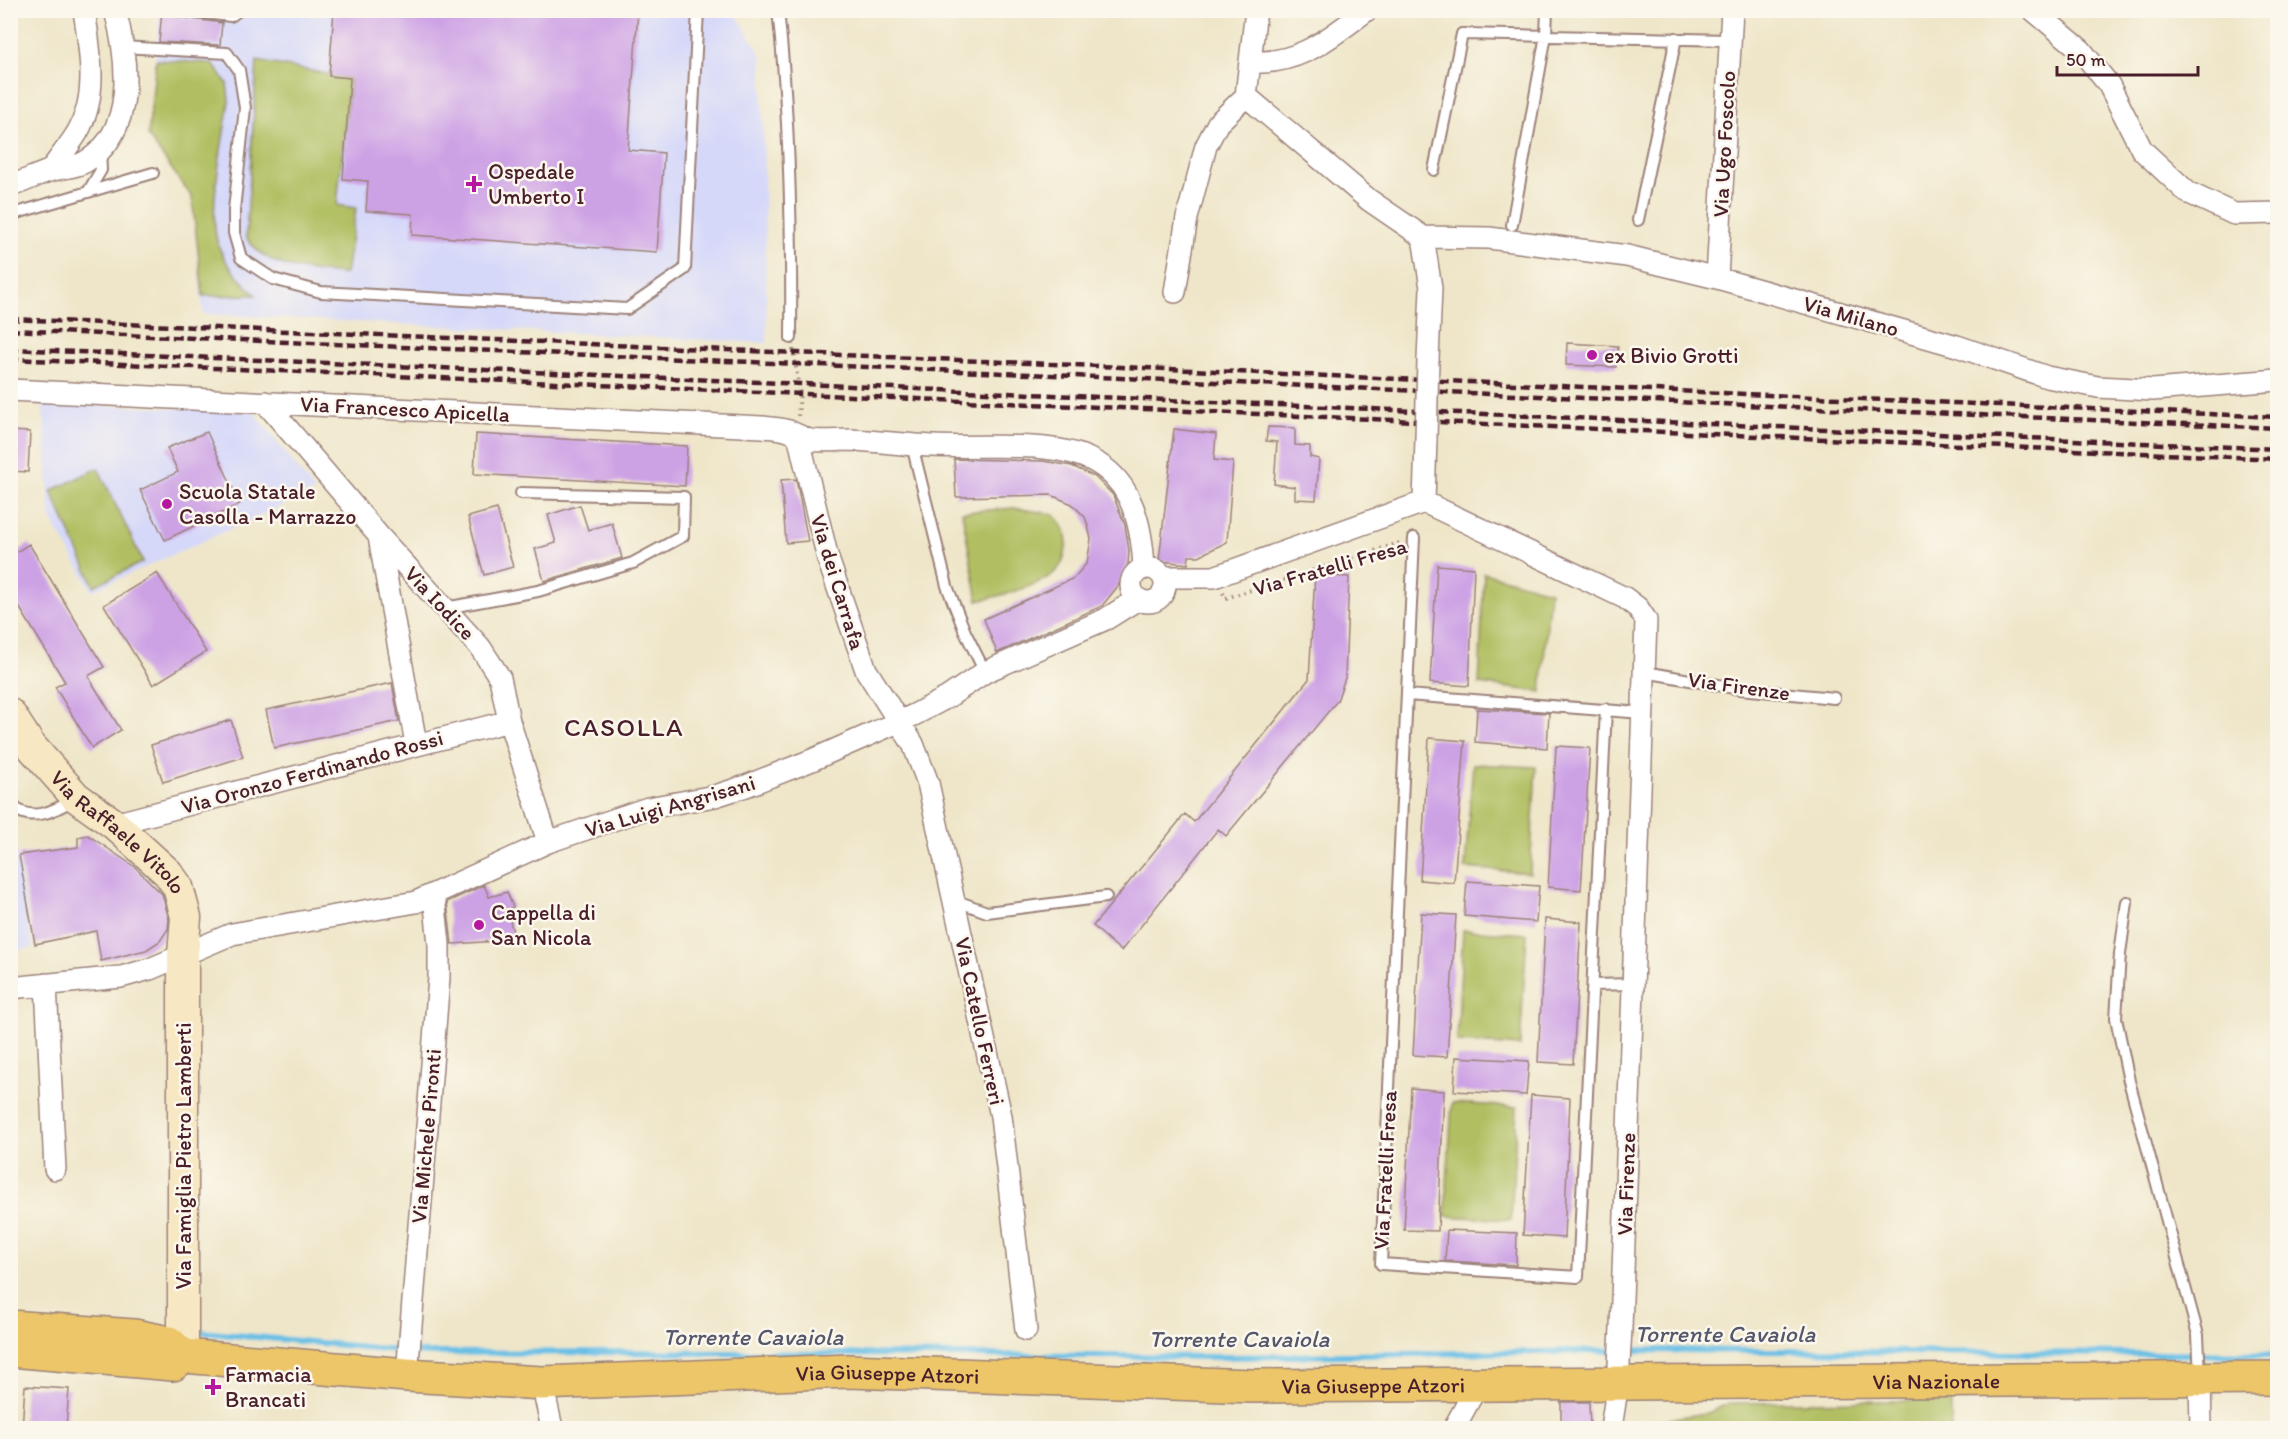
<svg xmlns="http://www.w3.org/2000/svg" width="2288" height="1439" viewBox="0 0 2288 1439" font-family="Itim,sans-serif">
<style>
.built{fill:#d6d8f9}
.green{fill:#b1bf62;stroke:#7e6f46;stroke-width:1.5}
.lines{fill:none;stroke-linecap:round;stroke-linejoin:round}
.stream{stroke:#69bfe6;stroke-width:6}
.building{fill:#cda2e5}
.lane-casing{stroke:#9c827a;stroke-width:14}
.street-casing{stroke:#9c827a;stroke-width:24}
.secondary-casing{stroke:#9c827a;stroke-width:33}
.primary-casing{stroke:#9c827a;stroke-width:36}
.path{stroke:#9c827a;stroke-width:4;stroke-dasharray:1.5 4.5;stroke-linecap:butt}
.lane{stroke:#fff;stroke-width:10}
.street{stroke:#fff;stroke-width:21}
.secondary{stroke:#f7e8c3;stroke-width:30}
.primary{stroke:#ecc669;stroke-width:33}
.rail{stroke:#4a1f2b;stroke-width:4.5;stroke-dasharray:9 4.5;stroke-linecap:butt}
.street-bridge-casing{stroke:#9c827a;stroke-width:24;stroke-linecap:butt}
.street-bridge{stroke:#fff;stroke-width:21}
.poi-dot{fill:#b5179e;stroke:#fbf7ec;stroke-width:2}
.labels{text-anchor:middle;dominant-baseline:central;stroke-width:5;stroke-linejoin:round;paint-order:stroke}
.street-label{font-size:22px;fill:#4a1f2b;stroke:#fbf7ec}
.poi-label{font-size:22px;fill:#4a1f2b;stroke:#fbf7ec;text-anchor:start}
.water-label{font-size:24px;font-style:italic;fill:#55576c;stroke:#fbf7ec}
.quarter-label{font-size:26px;letter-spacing:1.5px;fill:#4a1f2b;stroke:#fbf7ec}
</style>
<rect width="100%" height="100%" fill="#fbf7ec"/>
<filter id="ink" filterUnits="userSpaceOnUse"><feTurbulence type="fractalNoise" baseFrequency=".0167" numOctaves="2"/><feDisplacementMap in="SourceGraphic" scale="12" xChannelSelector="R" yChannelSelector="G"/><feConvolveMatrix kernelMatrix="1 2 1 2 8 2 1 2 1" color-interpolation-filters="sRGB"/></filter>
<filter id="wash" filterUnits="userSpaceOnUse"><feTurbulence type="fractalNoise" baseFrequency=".008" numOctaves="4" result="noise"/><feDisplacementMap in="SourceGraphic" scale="24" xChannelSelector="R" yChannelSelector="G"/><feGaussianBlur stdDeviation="1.35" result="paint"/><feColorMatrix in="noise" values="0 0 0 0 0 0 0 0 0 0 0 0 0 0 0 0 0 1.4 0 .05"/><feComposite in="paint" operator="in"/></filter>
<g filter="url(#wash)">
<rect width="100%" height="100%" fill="#efe6c9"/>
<!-- built -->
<path class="built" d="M160,11H734L762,56L767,343L203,314L192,197L148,136Z
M43,403L253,411L315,491L92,591L50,517Z
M10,831L14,835L33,948L11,951Z"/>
<!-- green -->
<path class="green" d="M156,60L212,63L227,83L229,101C224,137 206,215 219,247C227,267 241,281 256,295L203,296L192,197L148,136Z
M257,61L350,78L337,205L356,208L346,274C311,272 267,270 246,237Z
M98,468L143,562L94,586L51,491Z
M1014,508L1054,514C1063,524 1069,535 1066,548C1065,555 1062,565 1057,570C1042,586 999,596 978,601L962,512Z
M1484,573L1550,591L1541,692L1479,684Z
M1473,764L1536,767L1530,873L1465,868Z
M1463,930L1527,934L1520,1046L1457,1042Z
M1452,1103L1517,1107L1511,1220L1445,1216Z
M1951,1400V1428H1642L1647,1422L1708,1413L1729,1403Z"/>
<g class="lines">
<!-- stream -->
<path class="stream" d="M201,1332L429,1353L603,1352L1222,1357L1655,1350L2278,1355"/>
</g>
<g id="blocks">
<!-- building -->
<path class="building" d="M162,10H172L178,17L222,23L220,45L159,42Z
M334,10H638L628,150L664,153L657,252L412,235L413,214L366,211L368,181L343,179L350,78L329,76Z
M1567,343L1618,346L1616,367L1566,365Z
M1268,427L1295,428V445L1310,446V457L1319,459L1316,500L1295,499V487L1274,484L1277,442L1266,441Z
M1174,429L1216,434L1214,460L1233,462L1227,542L1199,556H1189L1188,564L1159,561Z
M10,431L30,432L28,472L10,471Z
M207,432L240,504L165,540L140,490L178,472L167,448Z
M476,434L687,446L685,486L474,474Z
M954,459L1043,461L1072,466L1095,477L1113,495L1125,525L1129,551L1128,564L1118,586L1102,606L997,653L984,619L1074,578L1087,563L1091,539L1088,526L1085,517L1072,504L1051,495L956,497Z
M796,479L808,541L786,543L781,480Z
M580,505L588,530L612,523L622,558L544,581L535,549L556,543L548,515Z
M497,509L513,567L484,575L468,517Z
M29,544L104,667L88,676L121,730L92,748L55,687L65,682L10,592V556Z
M1437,565L1474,568L1469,686L1430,683Z
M157,573L206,652L153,685L104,605Z
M1315,575L1349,577L1345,678L1337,701L1226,836L1218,829L1121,951L1093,926L1185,814L1194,822L1309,679Z
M392,683L399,721L274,748L266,710Z
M1477,709L1549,713L1547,748L1475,742Z
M231,720L243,757L163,782L151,745Z
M1429,738L1465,741L1454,883L1420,880Z
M1556,746L1590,748L1581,890L1548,887Z
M88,835L135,867L162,894L169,919L168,929L160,941L146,950L101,961L96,931L35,944L19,855L78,847V837Z
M1467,881L1539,886L1536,922L1464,916Z
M484,885L489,897L507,892L513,907L507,909L515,940L452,944L447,902Z
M1421,913L1456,915L1447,1057L1413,1055Z
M1545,919L1581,922L1573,1064L1538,1062Z
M1456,1057L1529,1061L1526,1095L1454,1091Z
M1411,1088L1444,1091L1438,1231L1404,1230Z
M1531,1095L1570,1098L1564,1238L1523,1235Z
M1447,1230L1517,1233L1516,1265L1445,1261Z
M25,1386L69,1389L66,1428H22Z
M1561,1402H1589L1590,1428H1561Z"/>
</g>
</g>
<g filter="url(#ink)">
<use href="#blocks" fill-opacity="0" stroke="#9c827a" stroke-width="1.5"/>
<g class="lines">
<defs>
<path id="lane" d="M179,10L231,16L239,10
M778,10C790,119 792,228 791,338
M122,47L227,53L239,70L245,108L234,210V233L241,258L273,279L321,292L627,309L685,269L698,10
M1434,170L1462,34L1729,40
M88,192L153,173
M10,215L88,192L101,170L100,151
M1638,220L1676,38
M1512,225L1546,35L1547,10
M912,445L947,586L965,632L985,672
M1414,538L1381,1264L1578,1277L1606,709
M445,608L538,591L633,563L683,536L684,497L521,493
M1645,672L1740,689L1834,698
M1407,695L1643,713
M10,803C28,825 55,811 74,799
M954,900L987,912L1106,897
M2127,902L2120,954L2116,1018L2129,1081L2198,1335L2200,1377
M1593,985L1633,984"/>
<path id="street" d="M2033,10L2081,50L2109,85L2142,150L2187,192L2234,214L2278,213
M1250,62C1300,65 1329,38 1367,10
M1246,96L1369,200L1423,237L1431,288L1428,360
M50,171C59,158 69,146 77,133C99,96 90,51 84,10
M10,186C24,182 36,175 49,171C61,167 75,168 85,162C137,132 128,59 115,10
M1423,237L1489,238L1627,256L1717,278L1957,346L2047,377L2098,387L2153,390L2278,380
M1717,278L1732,10
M1175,292L1187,218L1206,146L1218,123L1246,96L1256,10
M10,390L762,427C771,428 780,428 789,431C796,434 803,438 810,440C823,442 838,440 851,440C878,441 906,445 933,446C1039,450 1138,422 1144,569
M265,402L379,536L480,647L500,678L509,721L548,842
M798,435L828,559L866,670L913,744L928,783L1001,1116L1026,1330
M1424,502L1426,439
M379,537L416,744
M1131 585a17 17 0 1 1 34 0a17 17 0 1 1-34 0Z
M1163,577H1214L1424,502L1625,598L1638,608L1646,620L1621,1328L1618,1383L1611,1428
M114,824L509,721
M46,984L55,1169
M10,988L121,977L150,969L232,934L416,902L548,842L648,808L715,796L746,786L812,760L914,715L948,697L985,672L1106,619L1138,599
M407,1375L439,978V944L434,896
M2200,1378L2201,1428
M542,1383L552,1428
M1454,1428L1477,1386"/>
<g id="secondary">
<path id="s1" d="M10,714L30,745L76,797L114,824L168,873L178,887L186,917L183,955V1356"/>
</g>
<g id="primary">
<path id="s2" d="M10,1327L134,1336L169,1343L183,1356L407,1375L542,1383L849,1371L1253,1386L2278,1378"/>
<path d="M10,1350L173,1364L183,1356"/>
</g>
</defs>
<!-- lane casing -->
<use href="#lane" class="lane-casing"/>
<!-- street casing -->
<use href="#street" class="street-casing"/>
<!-- secondary casing -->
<use href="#secondary" class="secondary-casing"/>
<!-- primary casing -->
<use href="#primary" class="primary-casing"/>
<!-- path -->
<path class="path" d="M793,349L800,394L798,416
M1223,593L1226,598L1402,542"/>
<!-- lane -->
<use href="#lane" class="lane"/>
<!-- street -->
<use href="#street" class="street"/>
<!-- secondary -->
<use href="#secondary" class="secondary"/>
<!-- primary -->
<use href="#primary" class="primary"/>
<!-- rail -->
<path class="rail" d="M10,319L2278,417
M10,330L2278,428
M10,349L2278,449
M10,359L2278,459"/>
<defs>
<path id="street-bridge" d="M1426,439L1428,360"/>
</defs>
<!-- street-bridge casing -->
<use href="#street-bridge" class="street-bridge-casing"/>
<!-- street-bridge -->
<use href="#street-bridge" class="street-bridge"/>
</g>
</g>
<!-- markers -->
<g class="poi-dot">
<path d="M471 175h6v6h6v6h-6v6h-6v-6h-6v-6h6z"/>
<circle cx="1592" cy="355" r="6"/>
<circle cx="167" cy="504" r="6"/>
<circle cx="479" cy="925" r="6"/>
<path d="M210 1378h6v6h6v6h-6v6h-6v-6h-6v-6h6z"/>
</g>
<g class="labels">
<!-- street labels -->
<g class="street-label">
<text transform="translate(1724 144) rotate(-87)">Via Ugo Foscolo</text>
<text transform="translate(1851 316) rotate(16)">Via Milano</text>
<text transform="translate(405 409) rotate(3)">Via Francesco Apicella</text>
<text transform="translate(1330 567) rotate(-16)">Via Fratelli Fresa</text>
<text transform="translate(838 582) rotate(73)">Via dei Carrafa</text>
<text transform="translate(440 603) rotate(47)">Via Iodice</text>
<text transform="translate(1739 686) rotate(8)">Via Firenze</text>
<text transform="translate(312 772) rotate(-15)">Via Oronzo Ferdinando Rossi</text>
<text transform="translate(670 806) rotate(-16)">Via Luigi Angrisani</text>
<text stroke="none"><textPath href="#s1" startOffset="162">Via Raffaele Vitolo</textPath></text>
<text transform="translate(980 1021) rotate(78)">Via Catello Ferreri</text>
<text transform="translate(426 1136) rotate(-85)">Via Michele Pironti</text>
<text transform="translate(183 1156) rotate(-90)">Via Famiglia Pietro Lamberti</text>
<text transform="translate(1385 1170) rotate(-87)">Via Fratelli Fresa</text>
<text transform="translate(1626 1184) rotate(-88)">Via Firenze</text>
<text stroke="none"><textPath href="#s2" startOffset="885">Via Giuseppe Atzori</textPath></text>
<text stroke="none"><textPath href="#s2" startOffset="1934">Via Nazionale</textPath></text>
<text stroke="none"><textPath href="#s2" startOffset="1371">Via Giuseppe Atzori</textPath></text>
</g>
<!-- poi labels -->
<g class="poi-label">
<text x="488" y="171">Ospedale<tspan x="488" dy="25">Umberto I</tspan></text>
<text x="1604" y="355">ex Bivio Grotti</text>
<text x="179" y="491">Scuola Statale<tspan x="179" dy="25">Casolla - Marrazzo</tspan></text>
<text x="491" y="912">Cappella di<tspan x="491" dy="25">San Nicola</tspan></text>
<text x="225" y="1374">Farmacia<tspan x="225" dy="25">Brancati</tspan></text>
</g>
<!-- water labels -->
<g class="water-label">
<text x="1725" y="1333">Torrente Cavaiola</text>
<text x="753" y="1336">Torrente Cavaiola</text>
<text x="1239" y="1338">Torrente Cavaiola</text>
</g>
<!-- quarter labels -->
<g class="quarter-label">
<text x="624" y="727">CASOLLA</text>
</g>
</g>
<!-- margin -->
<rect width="2288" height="1439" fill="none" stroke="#fbf7ec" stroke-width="36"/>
<!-- scale -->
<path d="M2057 66v9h141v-9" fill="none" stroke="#4a1f2b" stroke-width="3"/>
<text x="2066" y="66" font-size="18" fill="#4a1f2b" stroke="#fbf7ec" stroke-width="4.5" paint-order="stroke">50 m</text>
</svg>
